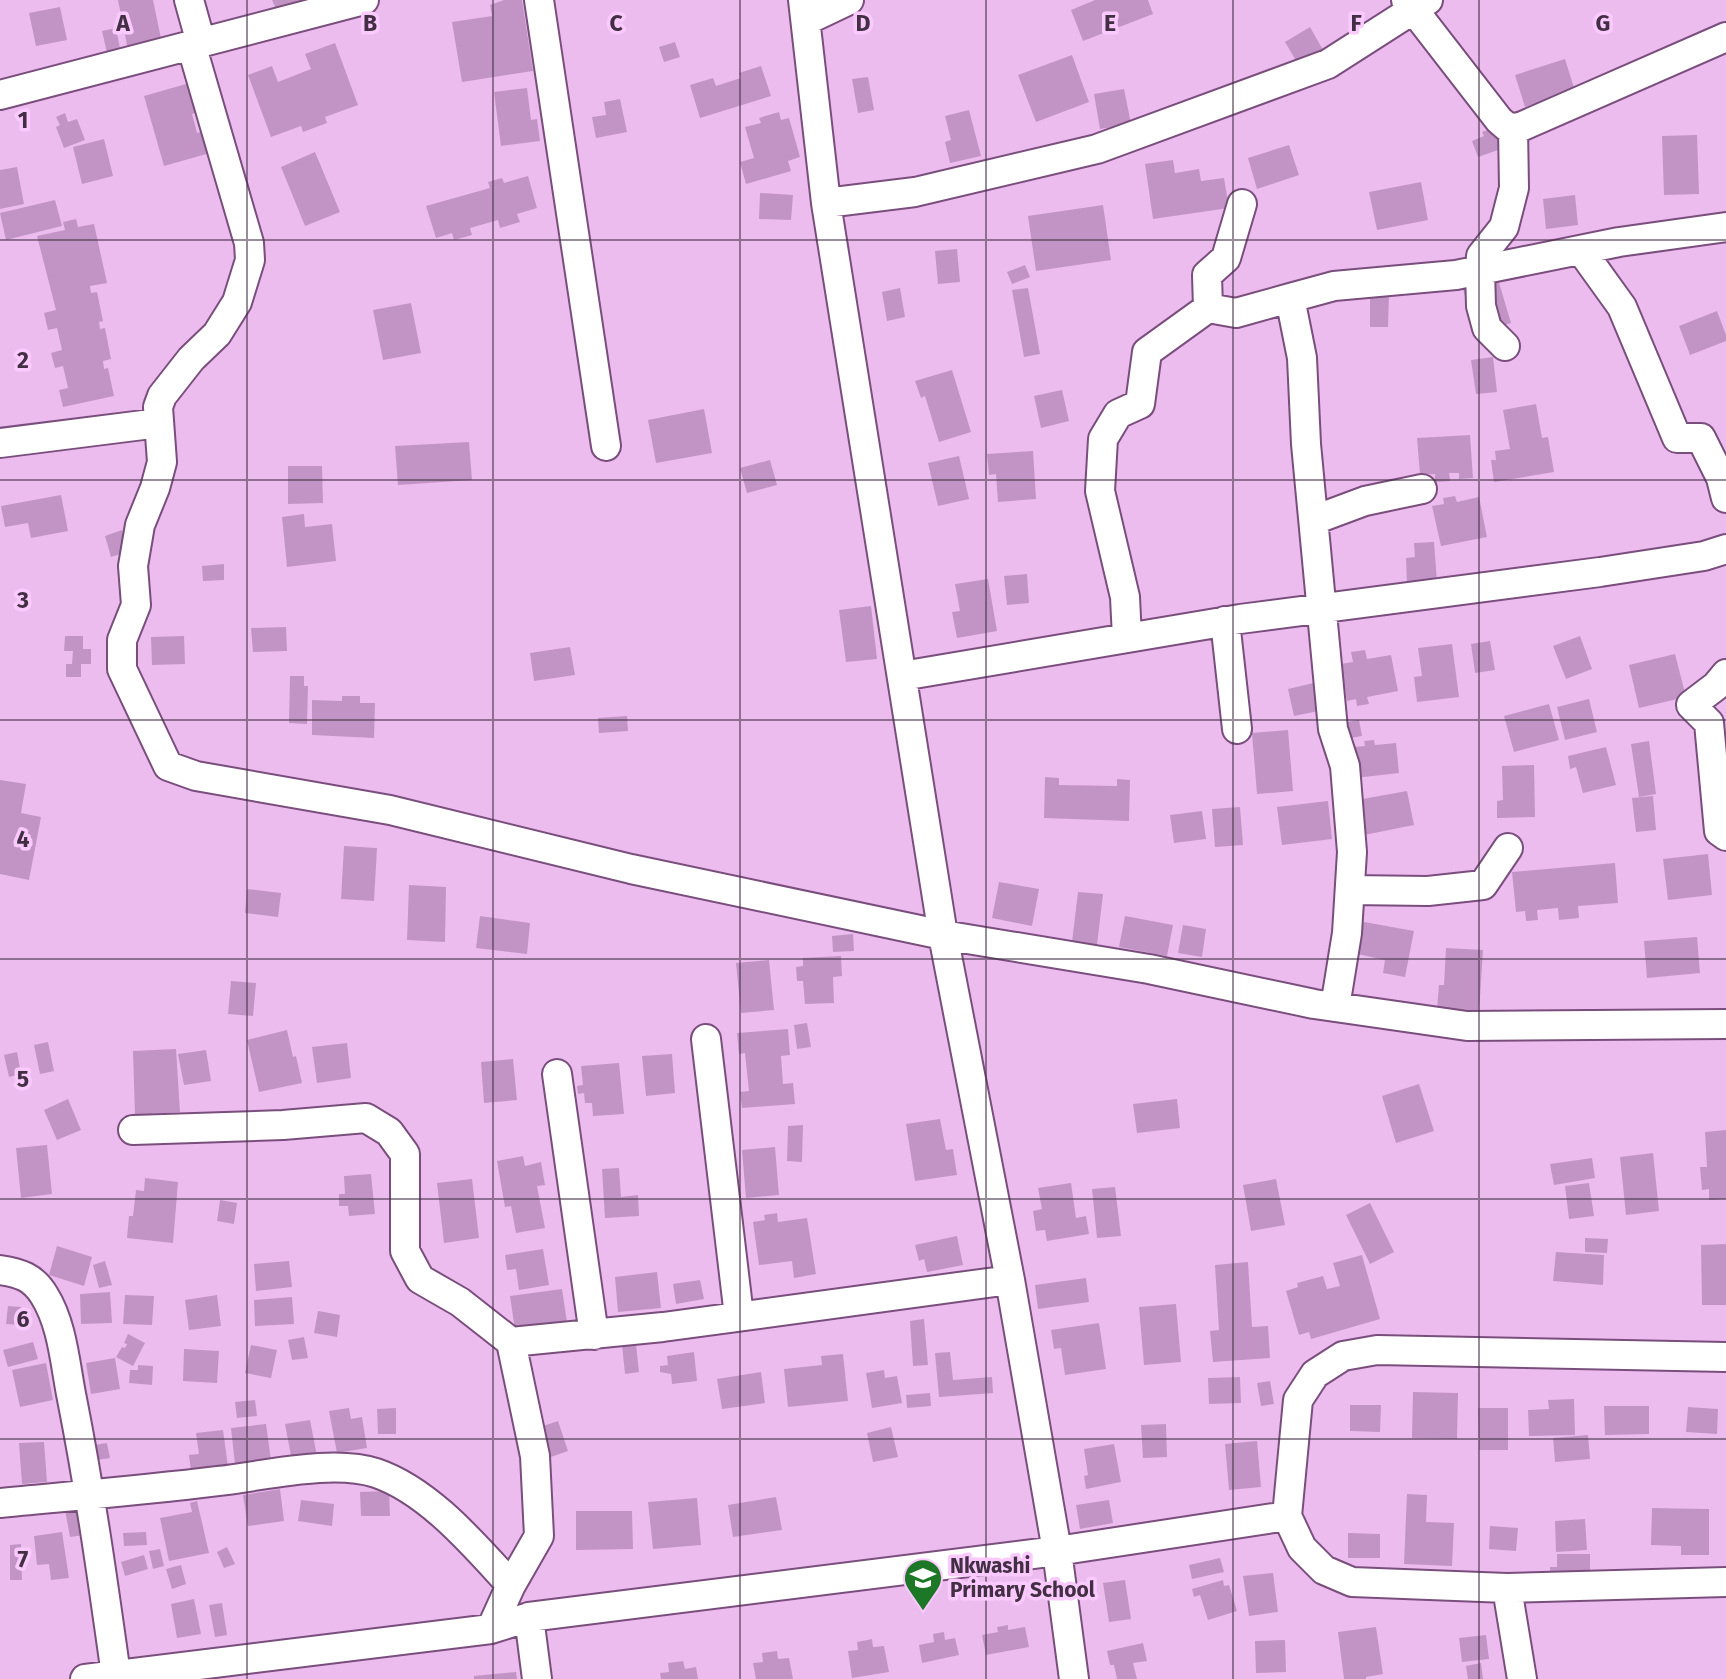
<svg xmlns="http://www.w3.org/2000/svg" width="1726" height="1679" viewBox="0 0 1726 1679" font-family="'Fira Sans',sans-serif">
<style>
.building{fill:#c294c5}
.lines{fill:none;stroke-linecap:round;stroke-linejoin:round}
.minor-casing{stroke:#794e7c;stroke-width:32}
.minor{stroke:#fff;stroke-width:28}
.grid{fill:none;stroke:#422f43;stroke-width:2;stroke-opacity:0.55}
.labels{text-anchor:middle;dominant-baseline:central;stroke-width:7;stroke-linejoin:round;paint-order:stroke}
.poi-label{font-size:21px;font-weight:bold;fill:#422f43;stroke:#fac9fd;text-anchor:start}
.grid-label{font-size:23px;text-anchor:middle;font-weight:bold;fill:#422f43;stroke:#fac9fd;stroke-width:7;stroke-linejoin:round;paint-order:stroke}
</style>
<rect width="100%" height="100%" fill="#edbcef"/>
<!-- building -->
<path class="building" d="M118,0H153L163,48L129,55Z
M272,0H327L286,32Z
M504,0H522L533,71L462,82L452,22L492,16L490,5Z
M1095,0H1148L1153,14L1083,41L1071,10Z
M60,7L67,40L36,46L29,13Z
M1310,27L1327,57L1302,71L1285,42Z
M116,28L122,59L109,62L102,31Z
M675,42L680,57L664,62L659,47Z
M335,43L358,105L325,117L327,123L303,132L301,126L271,137L248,75L272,66L278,82L311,69L305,54Z
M1072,55L1089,102L1036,122L1018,75Z
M1565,59L1575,91L1525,107L1515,75Z
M761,66L771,96L700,118L690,85L713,78L716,86L741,78L739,73Z
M868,77L874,110L858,113L852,79Z
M193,82L201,111L192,114L197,133L211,129L217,151L164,166L144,96Z
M527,88L531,120L537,119L540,141L501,146L494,92Z
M1124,89L1131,124L1100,129L1094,94Z
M620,99L627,132L596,138L592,117L606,115L604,102Z
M969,110L981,156L950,163L945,142L951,140L945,116Z
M779,112L781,120L789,118L800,157L788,161L791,171L746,184L740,162L754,158L745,127L761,123L759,118Z
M65,113L68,122L77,119L85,140L64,148L56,127L60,125L56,117Z
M1493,128L1501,149L1478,157L1472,141L1484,136L1482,132Z
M1697,135L1699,194L1664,195L1662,136Z
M104,139L113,176L82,184L73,147Z
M1289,145L1299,175L1257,189L1248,158Z
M315,152L340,212L305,226L281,167Z
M1173,160L1175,173L1199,169L1201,181L1224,178L1229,208L1153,219L1145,164Z
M17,167L24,204L0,209V170Z
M528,176L537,208L517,214L520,222L500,228L498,220L470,228L472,235L454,240L452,233L436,238L426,206L490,188L488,182L502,178L504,183Z
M1421,182L1428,220L1377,230L1369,192Z
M760,193L793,195L791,220L759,219Z
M1575,195L1578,225L1546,229L1543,199Z
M55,200L62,226L6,240L0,213Z
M1103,205L1111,260L1036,271L1028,216Z
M76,219L78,227L94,224L107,283L90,286L91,293L97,292L103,321L99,322L100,329L105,328L111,359L103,361L104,369L108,368L114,396L63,407L59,390L68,388L63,366L55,368L51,353L62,350L57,328L48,330L44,313L56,310L37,236L65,230L63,222Z
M957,249L960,282L938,284L935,251Z
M1025,265L1030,277L1012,284L1007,272Z
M1497,276L1511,323L1476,333L1462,286Z
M900,288L905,317L887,321L882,292Z
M1028,288L1040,354L1024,357L1012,290Z
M1370,295H1389L1388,327H1370Z
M411,303L421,353L383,360L373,310Z
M1717,311L1726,335V341L1690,355L1679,326Z
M1493,357L1497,392L1476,394L1471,360Z
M952,370L971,432L939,442L925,396L921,398L915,381Z
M1062,390L1069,421L1041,428L1034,396Z
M1536,404L1542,438L1548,437L1554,472L1494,482L1491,460H1496L1495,451L1510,449L1503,410Z
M704,409L712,453L656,463L648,420Z
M1470,435L1473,478L1459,479V473H1449L1450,481L1435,482V474L1420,475L1417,438Z
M469,442L472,480L398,485L395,446Z
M1033,451L1036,499L998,502L996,474L989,475L987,454Z
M959,456L969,499L938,506L928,463Z
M770,460L777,485L747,493L740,468Z
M288,466H322L323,503L288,504Z
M61,495L68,531L31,538L28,523L5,527L1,506Z
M1455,496L1457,502L1479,497L1487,537L1441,546L1432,506L1444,504L1443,498Z
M304,514L305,527L332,524L336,561L287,567L282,517Z
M122,530L129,551L111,557L105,536Z
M1434,542L1437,582L1407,584L1406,558L1415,557L1414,543Z
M224,564V580L203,581L202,566Z
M1027,574L1029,603L1007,605L1004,576Z
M988,579L997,631L957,638L952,612L960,611L955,584Z
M871,606L877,659L846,662L839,610Z
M286,627L287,651L253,652L251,628Z
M65,636H83V649H91V664H81V677H66V664H72L73,651H64Z
M184,636L185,664L152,665L151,637Z
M1580,636L1592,669L1566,679L1553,646Z
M1490,641L1495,670L1475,673L1471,644Z
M1452,644L1459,697L1417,702L1414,677L1422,676L1418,648Z
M570,647L575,675L534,681L530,653Z
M1365,650L1367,659L1391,655L1398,691L1367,697L1369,704L1357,706L1356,699L1347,701L1341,664L1353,662L1351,652Z
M1675,654L1686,697L1639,708L1629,665Z
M290,676H304V686H308L307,724L289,723Z
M1322,681L1328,709L1294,716L1288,689Z
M342,696H360V703H375L374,738L312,735V700L342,701Z
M1589,699L1597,732L1565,740L1557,707Z
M1549,704L1559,740L1514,752L1504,716Z
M627,716L628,731L599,733L598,718Z
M1359,720L1362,736L1339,740L1336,724Z
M1288,730L1293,791L1257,794L1252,733Z
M1374,740L1375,745L1396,743L1399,773L1355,778L1352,747L1365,746L1364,741Z
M1649,741L1656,794L1639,797L1631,744Z
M1606,747L1616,785L1583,793L1576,767L1570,769L1568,756Z
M1534,765L1535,817L1497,818V801L1503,800L1502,766Z
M1045,777L1059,778V785L1117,786V779L1130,780L1129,821L1044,818Z
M0,780L26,784L21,813L41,817L29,880L0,874Z
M1407,791L1414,825L1364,835L1357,800Z
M1653,796L1656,830L1636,832L1632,798Z
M1328,801L1332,839L1282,845L1277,807Z
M1240,807L1243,845L1215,847L1212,809Z
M1202,811L1206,839L1174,843L1170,815Z
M344,846L377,848L374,901L341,899Z
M1708,854L1712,895L1668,900L1663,859Z
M1615,863L1618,903L1578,906L1579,918L1559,920L1558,908L1537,910L1538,920L1526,921L1525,911L1516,912L1512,872Z
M999,882L1039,889L1032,926L992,918Z
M409,885L446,887L445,942L407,940Z
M247,889L281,893L278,917L245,913Z
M1078,892L1103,894L1097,945L1072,942Z
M480,916L530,923L527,954L476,948Z
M1125,916L1173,925L1167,956L1119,947Z
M1359,921L1414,931L1405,977L1383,973L1385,960L1353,953Z
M1183,925L1206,929L1202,957L1178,953Z
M853,934L854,951L833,952L832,936Z
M1697,937L1700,973L1647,978L1644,941Z
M1446,948L1483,950L1479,1013L1437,1010L1439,985H1444Z
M841,956L842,976L833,977L834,1003L805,1004L803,981H797L796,967L803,966V958Z
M769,960L774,1010L741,1013L736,963Z
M231,981L256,983L253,1016L228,1014Z
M807,1023L811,1047L797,1049L794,1025Z
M788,1029L790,1055L781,1056L783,1084L793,1083L795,1104L742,1108L740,1092L749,1091L745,1053L739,1054L737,1033Z
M287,1030L293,1057L296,1056L302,1083L259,1092L247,1040Z
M48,1042L54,1071L40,1074L34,1045Z
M347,1043L351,1078L317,1083L312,1047Z
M176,1049L180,1112L135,1115L133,1051Z
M206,1050L211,1081L184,1085L178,1054Z
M17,1052L21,1074L9,1077L4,1055Z
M672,1054L675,1093L646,1096L642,1056Z
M513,1059L517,1100L484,1103L481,1062Z
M619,1063L624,1114L593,1116L592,1103H585L584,1093L578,1094L577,1086L583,1085L581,1066Z
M1419,1084L1434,1131L1396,1143L1382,1096Z
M68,1099L81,1130L57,1140L44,1110Z
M1177,1099L1180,1128L1137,1133L1133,1104Z
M940,1119L946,1150L953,1149L957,1175L915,1181L906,1124Z
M803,1125L802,1162L787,1161L788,1126Z
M1726,1130V1199L1709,1200V1189L1702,1190L1700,1167H1707L1705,1132Z
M47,1145L52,1194L21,1198L16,1148Z
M775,1147L779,1195L746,1198L742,1150Z
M1653,1153L1659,1211L1626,1215L1620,1157Z
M523,1156L525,1166L541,1162L545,1185L537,1186L545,1228L516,1233L511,1206L505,1207L497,1161Z
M1592,1158L1595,1178L1554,1185L1550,1164Z
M619,1168L621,1197L638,1195L639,1216L605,1218L602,1169Z
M371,1174L375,1214L349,1216L348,1206H339V1194H345L344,1176Z
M145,1178L178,1182L173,1243L127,1238L129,1216H133L136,1190L144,1191Z
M472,1179L479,1238L444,1243L437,1183Z
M1276,1179L1285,1225L1251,1231L1243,1185Z
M1071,1183L1076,1218L1086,1216L1089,1234L1047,1241L1045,1230L1036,1231L1033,1211L1042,1209L1038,1188Z
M1589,1183L1594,1216L1569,1219L1565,1186Z
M1115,1187L1121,1236L1097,1238L1092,1189Z
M220,1200L237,1203L234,1224L217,1221Z
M1370,1203L1394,1252L1370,1264L1346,1215Z
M777,1213L778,1222L807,1218L816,1274L794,1278L792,1261L759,1265L753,1222L765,1220L764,1215Z
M957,1236L963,1265L927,1272L924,1259L919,1261L915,1245Z
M1585,1238L1608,1239L1607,1253L1585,1252Z
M1726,1244V1305H1702L1701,1245Z
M57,1246L92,1257L84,1286L49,1275Z
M543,1249L549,1285L519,1290L516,1269L507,1270L505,1255Z
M1556,1252L1604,1255L1603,1285L1553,1281Z
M1362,1255L1380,1319L1311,1339L1309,1332L1299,1335L1286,1291L1298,1287L1297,1283L1323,1276L1327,1289L1340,1286L1333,1263Z
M105,1261L112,1285L99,1288L93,1265Z
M289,1261L292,1287L256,1291L254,1264Z
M1248,1262L1252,1327L1268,1326L1270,1358L1213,1362L1210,1331L1219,1330L1215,1265Z
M657,1272L661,1308L618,1312L615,1277Z
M1086,1278L1089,1302L1038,1309L1035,1285Z
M700,1280L704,1299L676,1304L673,1284Z
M562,1289L567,1322L515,1330L510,1296Z
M110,1292L112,1323L81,1324L80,1294Z
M125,1295L154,1296L152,1325L123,1324Z
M217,1295L221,1326L189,1330L185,1300Z
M292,1297L294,1324L255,1326L254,1300Z
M1176,1304L1181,1362L1144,1365L1139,1307Z
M8,1306L21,1307L20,1325L6,1324Z
M318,1311L340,1315L337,1337L314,1333Z
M924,1319L928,1365L913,1366L910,1321Z
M1099,1323L1106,1369L1065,1375L1061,1348L1054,1349L1051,1330Z
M128,1334L145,1343L133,1366L116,1357L122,1347L125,1348L127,1344L124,1343Z
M304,1337L308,1358L292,1360L288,1340Z
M33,1342L38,1359L8,1367L3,1350Z
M636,1344L639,1372L625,1374L622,1345Z
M251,1345L277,1350L271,1378L245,1373Z
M184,1349L219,1351L217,1383L183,1381Z
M694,1352L697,1381L672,1384L671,1374L660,1372V1366L668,1365L667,1356Z
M950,1352L953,1380L992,1377L993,1393L939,1397L935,1353Z
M843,1354L848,1401L788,1407L784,1369L822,1365L821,1356Z
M115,1358L120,1389L91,1394L86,1363Z
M46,1363L53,1400L20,1407L12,1370Z
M138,1365L153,1366L152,1385L129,1383L130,1370H138Z
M884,1370L885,1378L897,1376L902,1403L872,1408L866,1373Z
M761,1372L765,1403L722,1409L717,1379Z
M1240,1377L1241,1403L1209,1404L1208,1378Z
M1270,1381L1274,1404L1261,1406L1257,1383Z
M1413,1392L1458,1393L1457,1439L1412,1438Z
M930,1393L931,1406L907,1408L906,1395Z
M1574,1399L1575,1435L1529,1436L1528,1410L1549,1409L1548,1400Z
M255,1400L257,1416L237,1418L235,1402Z
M1350,1405H1381L1380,1432L1350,1431Z
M1604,1406H1649V1434L1605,1435Z
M1688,1407L1718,1409L1717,1434L1686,1432Z
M349,1408L351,1419L362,1417L367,1448L337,1453L329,1411Z
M396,1408V1434H378L377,1409Z
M1478,1408H1508V1450H1479Z
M310,1420L317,1456L292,1461L285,1424Z
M558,1421L568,1451L548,1458L537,1428Z
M266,1424L271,1460L235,1464L231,1428Z
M1166,1424L1167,1457L1143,1458L1141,1425Z
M891,1427L898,1457L873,1462L867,1433Z
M223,1430L228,1467L191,1472L189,1455L199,1454L196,1433Z
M1588,1435L1590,1459L1555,1462L1553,1438Z
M1257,1441L1261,1487L1229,1490L1225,1444Z
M44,1442L47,1482L22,1484L19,1443Z
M107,1443L110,1458L97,1460L94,1445Z
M1114,1444L1121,1482L1086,1489L1084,1476L1088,1475L1084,1449Z
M280,1489L284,1521L248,1526L243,1495Z
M389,1491L390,1516H361L360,1492Z
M1407,1494L1427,1495L1426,1522L1454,1523L1452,1566L1404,1564Z
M776,1497L782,1530L733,1537L728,1505Z
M697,1498L701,1545L653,1549L648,1502Z
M301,1500L334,1504L332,1526L298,1521Z
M1109,1500L1113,1523L1080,1529L1076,1505Z
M197,1501L209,1553L169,1561L160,1518L192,1512L190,1503Z
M79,1508L84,1535L70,1537L65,1510Z
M1652,1508L1709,1509V1555H1681V1546L1651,1545Z
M576,1511H632L633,1549L576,1550Z
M1585,1519L1587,1550L1556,1552L1555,1521Z
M1490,1526L1518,1528L1516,1551L1489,1549Z
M62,1532L69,1578L51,1580L49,1564L37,1565L34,1536Z
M146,1532L147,1545L124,1546L123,1533Z
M1348,1533L1380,1534V1558H1348Z
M21,1544L22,1580H10V1545Z
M227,1547L235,1564L224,1568L217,1552Z
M160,1549L164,1566L153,1569L149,1551Z
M1557,1554H1590V1580L1550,1581V1567H1557Z
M144,1555L148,1569L125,1576L121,1562Z
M1220,1558L1224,1572L1192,1579L1189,1565Z
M181,1565L186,1584L172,1589L166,1569Z
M1273,1573L1278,1612L1249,1616L1243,1576Z
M1125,1580L1131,1619L1109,1622L1103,1583Z
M1223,1580L1224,1586L1229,1585L1237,1611L1208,1620L1200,1595L1194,1597L1192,1589Z
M194,1599L201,1634L177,1638L171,1604Z
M222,1603L227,1635L215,1637L209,1605Z
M1008,1625V1630L1025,1627L1029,1647L986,1655L982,1635L998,1632L997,1627Z
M1376,1627L1383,1674L1366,1677V1679H1344L1338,1632Z
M944,1632L945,1640L955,1638L959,1655L922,1663L919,1645L934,1642L933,1634Z
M1486,1635L1489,1659L1462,1662L1459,1638Z
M872,1639L873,1647L884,1646L889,1672L852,1678L848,1651L858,1650L857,1642Z
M1285,1640L1286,1672L1256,1673L1255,1641Z
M1143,1643L1147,1661L1133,1663L1137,1679H1117L1114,1665H1110L1107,1651Z
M777,1651L778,1659L789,1658L793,1679H756L753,1663L763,1662L762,1653Z
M683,1661L685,1669L696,1667L698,1679H661L660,1673L669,1672L668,1663Z
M1481,1663L1483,1679H1468L1466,1666Z
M516,1672L517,1679H474V1676Z"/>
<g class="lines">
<defs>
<path id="minor" d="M189,0L201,43
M539,0L606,446
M803,0L826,203L943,935L1010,1280L1057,1551L1074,1679
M1406,0L1499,120L1507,127L1518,128L1726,37
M807,20L849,0
M191,44L249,243L250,260L237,302L217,334L191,359L162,396L158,407L162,462L155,488L140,525L133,566L136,605L122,640V669L168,766L196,776L390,810L631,869L943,935L1149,969L1314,1004L1467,1026L1726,1024
M0,95L364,0
M826,203L915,192L1097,149L1328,64L1428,0
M1581,250L1622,307L1677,438H1701L1721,478L1726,498
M1208,308L1207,275L1226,258L1242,204
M1505,346L1487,328L1481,306L1480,270L1481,256L1504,227L1514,188L1513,128
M0,443L159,423
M1314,520L1365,501L1422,489
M1225,621L1237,729
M1127,638L1125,597L1100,491L1103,439L1118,414L1140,404L1147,352L1208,308L1236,313L1290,298
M1726,674L1716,686L1691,705L1709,723L1719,831L1726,836
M902,676L1240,619L1600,572L1704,556L1726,549
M1350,890L1428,891L1483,885L1508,848
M1335,1007L1347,933L1352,852L1345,766L1333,729L1306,444L1302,358L1290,298L1334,286L1456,275L1619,242L1726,227
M706,1039L739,1316
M557,1074L594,1335
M133,1130L283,1125L366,1118L389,1132L405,1154V1251L420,1279L460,1302L511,1342
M0,1270C20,1273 33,1277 44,1295C63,1325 65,1365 72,1399C90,1490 103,1582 116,1675
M1726,1357L1377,1350L1343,1356L1315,1374L1298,1400L1287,1516L1302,1548L1324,1570L1352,1582L1507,1588L1726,1582
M0,1503C73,1496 145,1490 218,1481C265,1476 332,1459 376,1473C429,1491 474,1545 511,1585
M1507,1588L1522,1679
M529,1617L537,1679
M491,1629L511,1585L539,1536L535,1456L511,1342L663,1327L1010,1280
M85,1679L491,1629L529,1617L1057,1551L1287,1516"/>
</defs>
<!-- minor casing -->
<use href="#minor" class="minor-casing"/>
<!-- minor -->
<use href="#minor" class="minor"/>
</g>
<!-- grid -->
<path class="grid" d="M247,0V1679M493,0V1679M740,0V1679M986,0V1679M1233,0V1679M1479,0V1679M0,240H1726M0,480H1726M0,720H1726M0,959H1726M0,1199H1726M0,1439H1726"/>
<!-- icons -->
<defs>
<symbol id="school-pin" viewBox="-11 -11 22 30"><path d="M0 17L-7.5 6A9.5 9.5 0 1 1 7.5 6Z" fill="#1c7726" stroke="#fac9fd"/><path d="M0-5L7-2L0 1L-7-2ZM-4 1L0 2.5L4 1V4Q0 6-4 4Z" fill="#fff"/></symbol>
</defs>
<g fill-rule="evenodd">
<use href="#school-pin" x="901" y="1556" width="44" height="60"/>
</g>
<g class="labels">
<!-- poi labels -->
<g class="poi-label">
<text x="950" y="1566">Nkwashi<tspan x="950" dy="24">Primary School</tspan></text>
</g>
</g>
<g class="grid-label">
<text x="123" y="31">A</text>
<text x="370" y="31">B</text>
<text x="616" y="31">C</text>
<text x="863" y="31">D</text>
<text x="1110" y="31">E</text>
<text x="1356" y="31">F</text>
<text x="1603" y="31">G</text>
<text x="23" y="128">1</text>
<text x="23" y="368">2</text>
<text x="23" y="608">3</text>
<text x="23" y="847">4</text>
<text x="23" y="1087">5</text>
<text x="23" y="1327">6</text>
<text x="23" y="1567">7</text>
</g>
</svg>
